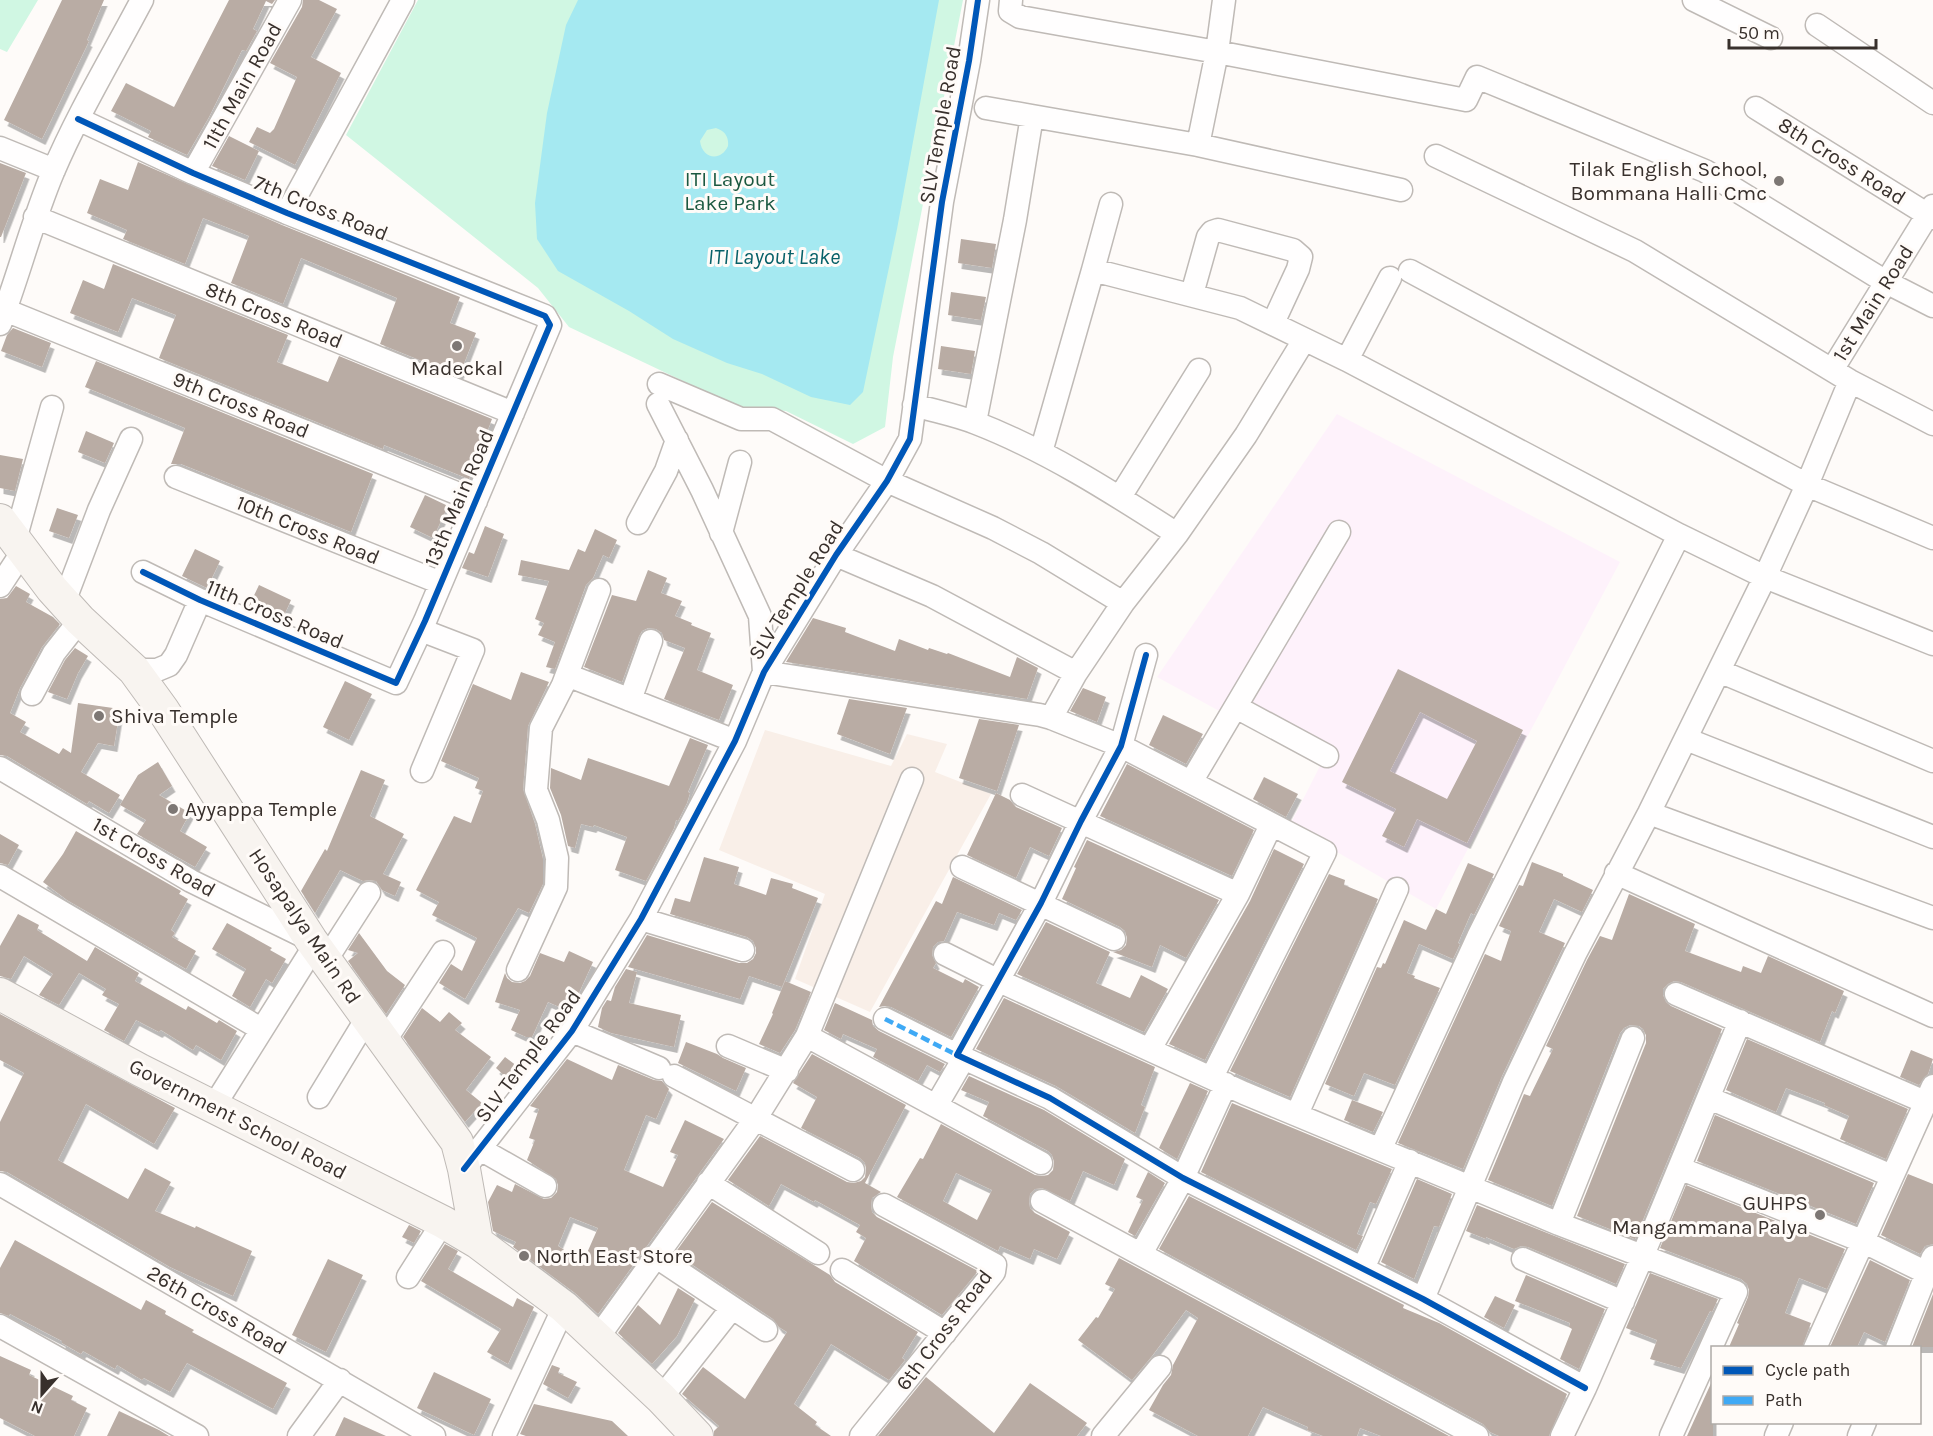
<svg xmlns="http://www.w3.org/2000/svg" width="1933" height="1436" viewBox="0 0 1933 1436" font-family="Karla,sans-serif">
<style>
.built{fill:#f9efe8}
.education{fill:#fef2fb}
.green{fill:#d0f7e3}
.water{fill:#a5e9f1;fill-rule:evenodd}
.building{fill:#b9aca4;fill-rule:evenodd;filter:url(#shadow)}
.lines{fill:none;stroke-linecap:round;stroke-linejoin:round}
.street-casing{stroke:#bfbab6;stroke-width:25}
.secondary-casing{stroke:#bfbab6;stroke-width:34}
.street{stroke:#fffefe;stroke-width:22}
.secondary{stroke:#f8f4f0;stroke-width:32}
.quiet{stroke:#3fa9f5;stroke-width:4.5;stroke-dasharray:9 4.5;stroke-linecap:butt}
.cycleway-casing{stroke:#fffbf8;stroke-width:10}
.cycleway{stroke:#0057b8;stroke-width:6}
.poi-dot{fill:#7d7774;stroke:#fffbf8;stroke-width:2}
.labels{text-anchor:middle;dominant-baseline:central;stroke-width:6;stroke-linejoin:round;paint-order:stroke}
.street-label{font-size:21px;fill:#38302c;stroke:#fffbf8}
.poi-label{font-size:21px;fill:#38302c;stroke:#fffbf8;text-anchor:start}
.park-label{font-size:21px;fill:#1b5840;stroke:#fffbf8}
.water-label{font-size:22px;font-style:italic;fill:#076068;stroke:#fffbf8}
</style>
<defs>
<filter id="shadow"><feDropShadow dx="3.5" dy="6" stdDeviation="0" flood-color="#0004"/></filter>
</defs>
<rect width="100%" height="100%" fill="#fefbf9"/>
<!-- built -->
<path class="built" d="M765,730L891,766L907,734L947,744L935,772L991,794L870,1012L795,979L825,894L719,850Z"/>
<!-- education -->
<path class="education" d="M1337,414L1620,562L1436,909L1290,825L1320,766L1157,677Z"/>
<!-- green -->
<path class="green" d="M0,0H38L7,52L0,49Z
M418,0H963L893,357L885,427L853,444L786,411L738,407L569,327L538,288L346,135Z"/>
<!-- water -->
<path class="water" d="M578,0H939L897,229L863,392L850,405L811,397L762,374L727,363L673,339L629,311L558,271L537,239L535,203L547,113L566,25ZM716,128C725,131 729,137 728,146C721,162 702,159 700,141L707,130Z"/>
<!-- building -->
<path class="building" d="M62,0H104L87,40L89,41L42,139L4,120Z
M229,0H275L272,4L266,1L253,29L257,31L246,51L242,50L209,117L187,155L148,137L151,131L111,111L126,83L174,107Z
M303,0H319L337,9L311,57L341,73L295,165L249,142L257,127L270,133L274,129L297,77L270,63L302,7Z
M229,136L259,151L245,180L212,166Z
M138,162L282,225L460,297L450,323L476,333L459,376L380,344L397,298L301,258L283,304L231,283L249,236L203,218L185,264L123,239L127,230L87,213L100,179L128,190Z
M0,163L26,173L1,237H0Z
M961,239L996,244L992,268L958,263Z
M113,264L288,335L277,362L328,382L339,356L492,419L469,479L384,445L383,449L159,358L176,315L132,298L118,332L70,313L83,280L104,289Z
M951,292L986,297L981,320L948,315Z
M13,328L51,343L42,367L1,351L7,335Z
M941,346L975,351L971,374L938,369Z
M96,361L373,474L351,532L181,464H171L185,428L85,387Z
M86,431L114,443L105,463L78,452Z
M0,455L23,459L15,491L0,488Z
M425,495L448,506L433,538L410,527Z
M57,508L78,515L69,538L49,531Z
M485,526L504,534L488,577L462,568L469,552L474,554Z
M595,529L617,540L609,558L603,555L593,578L586,585L555,669L546,667L555,642L538,635L544,623L535,619L549,581L518,575L521,560L569,570L578,549L585,552Z
M195,549L220,561L207,588L182,576Z
M648,570L667,578L661,593L682,601L675,616L692,623L691,625L711,633L697,670L733,685L719,720L664,699L685,648L664,640L662,633L656,629L648,628L642,631L639,636L622,682L584,667L612,595L636,601Z
M259,585L291,600L282,620L249,606Z
M16,586L30,594L26,602L53,617L60,624L42,647L20,688L10,713L26,722L20,732L59,754L63,748L71,753L78,703L120,709L114,746L98,743L81,772L120,795L109,813L89,801L87,804L7,756L0,755V599L7,598Z
M813,618L846,628L845,632L895,651L899,639L928,650L929,648L947,654L948,653L1010,677L1017,657L1038,668L1027,699L786,662Z
M75,648L88,656L78,673L67,699L48,692L65,660Z
M1398,669L1523,730L1467,843L1417,819L1404,847L1382,836L1396,809L1342,782ZM1420,712L1477,741L1447,799L1390,771Z
M521,672L549,682L528,726L523,789L535,824L543,859V884L529,913L518,908L465,999L439,983L451,964L462,971L477,938L432,915L439,902L416,890L454,816L471,823L483,791L475,788L479,778L441,761L473,684L511,700Z
M345,681L372,694L349,740L323,727Z
M1083,688L1106,697L1097,722L1070,711Z
M849,699L907,708L890,754L837,734Z
M1163,715L1203,734L1186,764L1149,745Z
M979,719L1019,725L997,791L959,778Z
M690,738L708,745L688,792L690,793L687,803L678,821L676,820L674,828L646,881L615,870L627,837L594,825L593,827L581,824L575,848L568,846L561,815L550,788L551,768L581,780L588,758L669,786Z
M158,762L172,786L159,795L190,813L180,831L207,847L195,867L137,834L146,820L120,805L138,775Z
M1127,764L1254,830L1232,876L1100,816Z
M361,770L385,780L370,816L404,834L383,874L401,882L395,896L382,890L376,881L369,880L363,881L340,870L315,913L301,891L325,849L327,851Z
M1264,777L1298,794L1286,817L1253,799Z
M996,793L1010,800L1016,807L1062,828L1049,856L1030,847L1016,878L967,855Z
M76,831L181,891L179,894L188,899L171,930L175,933L172,937L196,951L186,969L67,900L43,882L63,854Z
M0,834L19,845L8,865L0,863Z
M1087,840L1219,900L1186,958L1160,945L1152,967L1113,952L1121,950L1126,945L1127,938L1125,931L1120,927L1062,899L1076,868L1074,867Z
M1274,849L1304,864L1205,1060L1169,1044L1250,901Z
M704,857L739,867L734,884L766,895L771,878L793,884L792,888L818,898L782,987L749,976L740,999L628,967L647,935L739,963H747L753,959L756,953V948L753,941L747,937L670,914L675,898L690,902Z
M1532,862L1563,874V876L1593,890L1582,912L1554,899L1539,932L1565,943L1502,1076L1463,1169L1398,1143L1485,954L1501,961L1511,931L1499,926L1519,885L1523,886Z
M1468,863L1494,874L1474,915L1471,913L1458,943L1460,944L1453,959L1419,944L1407,973L1415,976L1414,978L1440,988L1395,1085L1364,1073L1354,1096L1325,1084L1377,967L1381,968L1383,963L1385,964L1404,920L1426,930L1436,909L1446,914Z
M1329,874L1345,880L1344,885L1378,899L1290,1097L1230,1071Z
M953,877L1022,910L1016,920L999,913L994,925L957,912L944,941L938,942L933,947L932,955L936,963L933,968L963,983L965,979L979,987L951,1037L891,1007L885,1006L879,1007L936,901L942,904Z
M1629,894L1695,924L1685,951L1741,972L1743,966L1761,973L1768,956L1844,991L1835,1013L1832,1011L1820,1042L1681,982L1674,981L1668,984L1663,989V995L1666,1002L1671,1006L1722,1029L1635,1239L1577,1216L1646,1043V1035L1643,1029L1639,1026L1630,1025L1624,1028L1620,1033L1552,1206L1488,1180L1524,1094L1530,1096L1553,1049L1546,1046L1587,960L1600,936L1612,940Z
M18,914L39,925L37,930L87,961L95,947L139,973L135,981L186,1010L188,1006L217,1023L219,1020L237,1031L221,1060L196,1045L193,1050L161,1030L159,1032L136,1020L124,1041L104,1030L119,1004L102,995L106,989L79,973L59,1005L39,995L53,974L24,956L11,979L0,976V946Z
M1046,922L1110,952L1096,983L1130,998L1141,975L1168,989L1144,1032L1017,974Z
M227,923L272,948L270,950L286,959L272,983L266,979L250,1007L232,996L246,969L212,949Z
M359,933L387,971L405,985L386,1014L348,961L358,953L348,950Z
M569,951L593,962L577,997L575,996L564,1009L548,1002L532,1037H526L511,1030L520,1010L495,1002L505,973L507,978L512,982L520,983L525,981L530,976L540,953L564,962Z
M626,969L637,972L629,1003L681,1015L674,1047L611,1033L598,1027L602,1008L607,1000L611,1001L615,987Z
M785,981L811,992L795,1030L780,1053L759,1044L773,1014L772,1013Z
M1004,998L1155,1067L1141,1105L1145,1107L1135,1133L1056,1086L976,1049Z
M835,1003L872,1020L873,1026L879,1031L945,1064L940,1072L927,1065L918,1081L873,1057L877,1049L843,1034L841,1039L824,1030Z
M422,1008L440,1022L449,1012L462,1023L455,1030L491,1057L466,1090L482,1103L465,1122L403,1037Z
M0,1014L175,1108L154,1144L86,1104L58,1160L128,1199L145,1168L171,1182L155,1211L195,1228L196,1226L252,1251L233,1296L170,1267L7,1172L0,1171V1122L24,1073L0,1060Z
M1747,1039L1908,1109L1886,1159L1840,1139L1849,1116L1824,1105L1825,1103L1786,1088L1776,1112L1726,1090Z
M686,1042L717,1054L723,1058L746,1068L736,1091L678,1063Z
M1911,1050L1933,1059L1928,1074L1919,1085L1900,1077Z
M812,1054L906,1105L865,1183L881,1192L872,1198L871,1205L872,1212L877,1217L978,1271L942,1315L854,1261L866,1238L856,1232L860,1225L815,1200L814,1202L781,1184L769,1206L728,1180L760,1136L847,1182L854,1183L861,1181L865,1177L866,1169L865,1163L860,1158L801,1128L817,1097L793,1083Z
M505,1057L517,1066L507,1078L496,1068Z
M567,1059L612,1080L618,1065L654,1080L662,1081L669,1089L656,1119L646,1115L624,1170L663,1187L678,1155L670,1152L685,1120L724,1139L598,1314L575,1293L513,1247L516,1242L493,1231L488,1202L497,1185L512,1192L515,1184L544,1199L551,1198L557,1192L558,1185L556,1179L527,1160L535,1140L529,1138L539,1109L530,1106ZM570,1217L598,1228L583,1262L558,1246Z
M969,1076L1044,1110L1125,1159L1114,1185L1083,1171L1070,1201L1042,1188L1035,1189L1030,1194L1029,1202L1030,1208L1035,1213L1070,1232L1057,1259L1034,1249L1030,1259L1000,1246L998,1251L897,1197L920,1158L923,1159L941,1124L1035,1175L1042,1176L1048,1175L1053,1170L1054,1162L1052,1155L1048,1151L983,1116L989,1102L961,1090ZM956,1173L992,1190L977,1220L943,1201Z
M1190,1083L1208,1091L1177,1159L1159,1148Z
M1352,1100L1383,1112L1373,1132L1344,1120Z
M1232,1103L1392,1169L1376,1204L1370,1202L1357,1234L1363,1236L1356,1250L1201,1172Z
M1715,1115L1874,1183L1856,1224L1697,1161Z
M1148,1172L1165,1183L1135,1236L1128,1232L1143,1200L1136,1197Z
M1908,1174L1933,1184V1244L1925,1246L1920,1254L1881,1235Z
M1417,1179L1452,1194L1439,1227L1434,1226L1414,1279L1381,1262Z
M1686,1185L1845,1249L1827,1289L1799,1278L1785,1313L1811,1323L1802,1347H1729L1739,1324L1737,1323L1748,1297L1749,1290L1747,1284L1741,1279L1660,1248Z
M1189,1196L1404,1305L1403,1308L1439,1323L1567,1394L1549,1436H1499L1490,1432L1483,1424L1159,1249Z
M712,1202L830,1275L835,1282L918,1332L902,1358L905,1360L889,1380L831,1344L794,1404L817,1422L815,1425L831,1436H714V1431L719,1426L682,1394L703,1367L745,1399L787,1332L779,1327L773,1319L675,1253Z
M1477,1205L1625,1264L1616,1284L1528,1247L1521,1246L1514,1249L1486,1237V1239L1466,1231Z
M409,1225L421,1231L414,1243L402,1237Z
M15,1240L141,1310L146,1300L166,1311L165,1314L194,1330L192,1332L287,1383L273,1409L187,1363L170,1392L144,1378L142,1380L117,1365L115,1369L83,1351L81,1354L62,1343V1341L10,1314L9,1316L0,1313V1268Z
M445,1244L458,1251L448,1269L513,1307L517,1298L534,1307L508,1364L487,1352L501,1329L421,1281Z
M1119,1258L1449,1436H1381L1360,1428L1357,1436H1323L1307,1430L1308,1427L1263,1407L1248,1436H1198L1149,1410L1163,1385L1171,1375L1173,1365L1198,1318L1186,1310L1152,1356L1132,1380L1078,1340L1096,1317L1098,1318L1115,1289L1105,1284Z
M328,1259L363,1275L326,1352L292,1335Z
M1870,1260L1910,1280L1885,1342L1864,1332L1857,1347H1830Z
M1650,1273L1718,1299L1712,1312L1710,1311L1681,1368L1650,1359L1657,1340L1626,1328Z
M1526,1275L1605,1309L1579,1369L1560,1359L1572,1329L1569,1327L1570,1323L1515,1301Z
M678,1288L695,1299L677,1336L652,1364L618,1333L638,1305L660,1325Z
M1933,1294V1347H1912Z
M1495,1296L1515,1305L1504,1328L1484,1317Z
M0,1356L31,1370L29,1375L73,1396L71,1400L87,1408L74,1436H35L0,1418Z
M552,1365L560,1368L558,1373L577,1382L568,1398L543,1384Z
M434,1372L491,1399L474,1435L417,1408Z
M926,1377L994,1433L1030,1383L1087,1423L1077,1436H878Z
M1713,1379V1436H1687Z
M534,1404L612,1421L628,1436H526L520,1434Z
M119,1411L159,1430L169,1436H107Z
M344,1417L386,1436H335Z"/>
<g class="lines">
<defs>
<path id="street" d="M1011,0L1010,11L1020,17L1217,52L1466,100L1477,77L1705,171L1886,282L1933,306
M1694,0L1771,38
M1817,25L1933,103
M986,108L1032,116
M1756,108L1933,218
M78,119L193,173L287,213L545,316L550,325L425,621L396,683L200,600L143,572
M1198,145L1401,190
M0,148L54,170
M1436,156L1635,251L1850,381L1933,424
M193,173L290,0
M287,213L403,0
M35,217L513,413
M1093,270L1111,204
M1410,271L1807,485L1933,538
M1192,294L1208,237L1212,232L1218,230L1293,250L1301,257L1298,269L1273,323
M5,310L476,501
M0,324C19,274 32,222 53,172C78,113 112,57 142,0
M1347,360L1390,278
M1832,370L1933,206
M659,384L741,419H772L887,481L993,528L1041,553L1123,603
M658,404L702,490L760,616L764,672L1040,715L1051,718L1121,746L1325,852L1212,1077
M914,405C934,411 956,415 976,423C1048,451 1113,493 1177,534
M975,422L1015,220L1032,116L1198,145L1217,52L1224,0
M1041,452L1093,270L1240,308L1347,360L1679,535L1765,577L1933,644
M176,477L441,583
M1120,497L1199,370
M638,523L666,471L677,440
M721,533L740,462
M15,540L52,407
M836,555L932,596L1076,673
M0,586L23,551
M64,602L99,510L131,439
M421,630L473,650L422,771
M1146,655L1121,746L1081,821L1041,903L957,1055L1050,1098L1183,1178L1423,1299L1585,1388
M134,670H157L169,665L176,655L200,600
M1719,671L1933,761
M567,675L735,741
M32,694L54,653L80,620
M630,700L651,641
M1236,707L1327,756
M1051,718L1076,673L1123,603L1177,534L1246,435L1304,340
M1686,739L1933,837
M0,768L191,881L309,939
M1191,782L1339,532
M1022,795L1238,894
M1649,813L1933,918
M962,867L1114,939
M1616,873L1933,1016
M0,876L261,1029
M641,919L743,950
M945,954L997,980L1244,1093L1559,1224L1736,1292L1671,1436
M326,960L369,893
M518,970L556,887L557,858L548,820L536,790L541,728L563,685L599,590
M1676,994L1925,1102
M885,1019L957,1055
M572,1031L659,1068
M807,1036L936,1106L964,1058
M384,1042L443,952
M728,1046L787,1071
M1150,1049L1238,894L1271,825
M674,1076L853,1170
M319,1097L367,1018
M1709,1098L1892,1176
M214,1106L315,945
M936,1106L1041,1163
M1297,1114L1397,889
M1381,1148L1478,937L1679,535
M480,1149L545,1186
M1679,1168L1862,1241L1933,1276
M464,1169L572,1031L641,919L735,741L764,672L836,555L887,481L910,439L942,202L969,61L978,0
M708,1183L818,1253
M0,1184L434,1436
M1042,1201L1477,1436
M1559,1224L1633,1038
M1141,1254L1183,1178L1226,1084
M655,1256L766,1330
M1523,1259L1623,1302
M1363,1269L1410,1161
M842,1270L945,1333
M408,1277L443,1222
M1423,1299L1514,1082L1575,954L1649,813L1765,577L1807,485L1850,381
M0,1326L197,1436
M596,1340L756,1118L807,1036L912,779
M1815,1348L1933,1086
M1897,1348L1933,1257
M661,1398L732,1308
M299,1436L340,1380
M504,1436L564,1307
M861,1436L994,1272L995,1265L884,1205
M1103,1436L1160,1367
M1562,1436L1585,1388L1643,1255L1740,1021
M1776,1436L1782,1422
M1859,1436L1865,1422"/>
<path id="secondary" d="M0,520L52,589L80,620L134,670L163,710L311,940L457,1142L464,1169L477,1242
M0,994L140,1070L443,1222L477,1242L564,1307L661,1398L697,1436"/>
</defs>
<!-- street casing -->
<use href="#street" class="street-casing"/>
<!-- secondary casing -->
<use href="#secondary" class="secondary-casing"/>
<!-- street -->
<use href="#street" class="street"/>
<!-- secondary -->
<use href="#secondary" class="secondary"/>
<!-- quiet -->
<path class="quiet" d="M885,1019L957,1055"/>
<defs>
<path id="cycleway" d="M78,119L193,173L287,213L545,316L550,325L425,621L396,683L200,600L143,572
M1146,655L1121,746L1081,821L1041,903L957,1055L1050,1098L1183,1178L1423,1299L1585,1388
M464,1169L572,1031L641,919L735,741L764,672L836,555L887,481L910,439L942,202L969,61L978,0"/>
</defs>
<!-- cycleway casing -->
<use href="#cycleway" class="cycleway-casing"/>
<!-- cycleway -->
<use href="#cycleway" class="cycleway"/>
</g>
<!-- markers -->
<g class="poi-dot">
<circle cx="1779" cy="181" r="6"/>
<circle cx="457" cy="346" r="6"/>
<circle cx="99" cy="716" r="6"/>
<circle cx="173" cy="809" r="6"/>
<circle cx="1820" cy="1215" r="6"/>
<circle cx="524" cy="1256" r="6"/>
</g>
<g class="labels">
<!-- street labels -->
<g class="street-label">
<text transform="translate(242 86) rotate(-61)">11th Main Road</text>
<text transform="translate(940 125) rotate(-80)">SLV Temple Road</text>
<text transform="translate(1842 161) rotate(32)">8th Cross Road</text>
<text transform="translate(321 208) rotate(22)">7th Cross Road</text>
<text transform="translate(1873 303) rotate(-58)">1st Main Road</text>
<text transform="translate(274 315) rotate(22)">8th Cross Road</text>
<text transform="translate(241 405) rotate(22)">9th Cross Road</text>
<text transform="translate(459 498) rotate(-67)">13th Main Road</text>
<text transform="translate(308 530) rotate(22)">10th Cross Road</text>
<text transform="translate(796 590) rotate(-58)">SLV Temple Road</text>
<text transform="translate(275 614) rotate(23)">11th Cross Road</text>
<text transform="translate(154 857) rotate(30)">1st Cross Road</text>
<text transform="translate(305 926) rotate(56)">Hosapalya Main Rd</text>
<text transform="translate(528 1056) rotate(-53)">SLV Temple Road</text>
<text transform="translate(238 1119) rotate(27)">Government School Road</text>
<text transform="translate(217 1310) rotate(30)">26th Cross Road</text>
<text transform="translate(944 1330) rotate(-53)">6th Cross Road</text>
</g>
<!-- poi labels -->
<g class="poi-label">
<text x="1767" y="169" text-anchor="end">Tilak English School,<tspan x="1767" dy="24">Bommana Halli Cmc</tspan></text>
<text x="457" y="368" text-anchor="middle">Madeckal</text>
<text x="111" y="716">Shiva Temple</text>
<text x="185" y="809">Ayyappa Temple</text>
<text x="1808" y="1203" text-anchor="end">GUHPS<tspan x="1808" dy="24">Mangammana Palya</tspan></text>
<text x="536" y="1256">North East Store</text>
</g>
<!-- park labels -->
<g class="park-label">
<text x="730" y="179">ITI Layout<tspan x="730" dy="24">Lake Park</tspan></text>
</g>
<!-- water labels -->
<g class="water-label">
<text x="774" y="257">ITI Layout Lake</text>
</g>
</g>
<!-- legend -->
<rect x="1711" y="1346" width="210" height="78" fill="#fffbf8" stroke="#afaaa6" stroke-width="1.5"/>
<rect x="1723" y="1366" width="30" height="9" fill="#0057b8" stroke="#afaaa6" stroke-width="1.5"/>
<text x="1765" y="1376" font-size="18" fill="#38302c">Cycle path</text>
<rect x="1723" y="1396" width="30" height="9" fill="#3fa9f5" stroke="#afaaa6" stroke-width="1.5"/>
<text x="1765" y="1406" font-size="18" fill="#38302c">Path</text>
<!-- north arrow -->
<g transform="translate(42 1394) rotate(201)" stroke="#fffbf8" stroke-width="4.5" paint-order="stroke">
<path d="M0-4.5L10 22L0 15L-10 22Z" fill="#38302c"/>
<text y="-9" font-size="16" font-weight="bold" text-anchor="middle" fill="#38302c">N</text>
</g>
<!-- scale -->
<path d="M1729 39v9h147v-9" fill="none" stroke="#38302c" stroke-width="3"/>
<text x="1738" y="39" font-size="18" fill="#38302c" stroke="#fffbf8" stroke-width="4.5" paint-order="stroke">50 m</text>
</svg>
